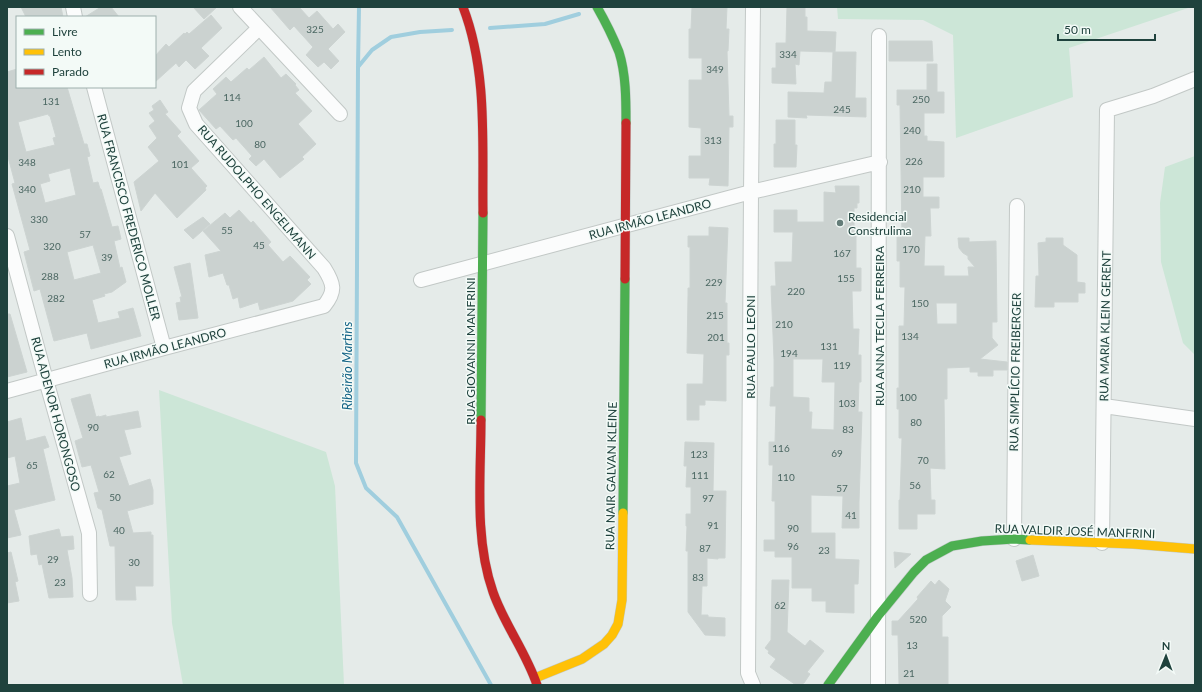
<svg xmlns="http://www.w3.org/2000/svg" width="1202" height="692" viewBox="0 0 1202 692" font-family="Lato,sans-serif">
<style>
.green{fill:#cce6d7}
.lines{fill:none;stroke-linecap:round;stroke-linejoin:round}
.stream{stroke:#a0cede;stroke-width:4}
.building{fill:#cbd2d0;stroke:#cdd4d2;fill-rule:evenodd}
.street-casing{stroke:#c2c8c6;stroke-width:16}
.fast-casing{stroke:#c0c9c7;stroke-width:10}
.slow-casing{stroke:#c0c9c7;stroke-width:10}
.jam-casing{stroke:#c0c9c7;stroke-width:10}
.street{stroke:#fbfcfc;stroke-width:14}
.fast{stroke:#4caf50;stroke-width:9}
.slow{stroke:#ffc107;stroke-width:9}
.jam{stroke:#c62828;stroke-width:9}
.poi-dot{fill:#647d79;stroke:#f3faf7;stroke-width:1.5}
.labels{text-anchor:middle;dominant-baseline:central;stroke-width:3;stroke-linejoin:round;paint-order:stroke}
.number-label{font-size:10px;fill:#4b6762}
.street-label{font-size:12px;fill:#1f423d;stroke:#f3faf7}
.poi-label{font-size:12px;fill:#1f423d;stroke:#f3faf7;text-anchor:start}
.water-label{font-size:13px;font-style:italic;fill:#126385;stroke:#f3faf7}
</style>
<rect width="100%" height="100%" fill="#e5ebe9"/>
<!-- green -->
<path class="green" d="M837,7H1191L1069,48L1073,97L956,138L953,35L923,20L838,19Z
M1195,156V355L1183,343L1161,262L1160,203L1165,167Z
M159,390L326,452L335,486L344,685H183L172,623Z"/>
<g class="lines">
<!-- stream -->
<path class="stream" d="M359,7L358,67L356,463L366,488L397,517L491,685
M490,28L545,24L579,14
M358,67L372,50L391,37L420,32L452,30"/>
</g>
<!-- building -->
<path class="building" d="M21,7H61L63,17H26Z
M101,7H111L119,17H85Z
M193,7H217L204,19Z
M270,7H299L309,18L317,11L333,29L338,24L345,32L328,49L339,61L331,69L324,62L318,67L306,55L313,47L294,26L290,30Z
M692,7H727L726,29H729L728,51H727L729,116H733V127H729L728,186L709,185L710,178H689V156H701V128L689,127V80H702V58H689V29H691Z
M787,7H805V17H807V31L836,32L835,52L800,51L799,65L795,64L796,84L772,83V68H776V43H786Z
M211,15L222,28L201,48L209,56L195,69L186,60L179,67L176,63L155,82V56L166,44L169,47L184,33L185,34L187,32L189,34Z
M889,41H932L933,61H889Z
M833,52H856L855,98H866V117L806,115L807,118L788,117V92L824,93L825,82H832Z
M264,57L281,78L286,74L296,84L295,85L299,90L295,93L312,111L298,124L316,144L302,157L304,159L280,178L264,159L256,166L249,159L252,156L236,138L233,140L220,126L216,129L199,110L217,94L213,89L226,77L231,82L247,68L249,70Z
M927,64H937V92H944V113H924V136H927V141L944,142V177H923V197H939V208H930L931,236H925L924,266H944V276H969L968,267H975L968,259V256L963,253L959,248L958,238H969V242L996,241L997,322H992V338L998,345L980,359L1007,362V370H993V376H978V372H970V367L947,368V399H944L945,469L930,468L931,500H935V514H917V529H899V500H900L902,438H899V409H897V388H899V326H904L905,287H900V261H897V237H902L900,105H897V90H927ZM936,303H957V324H937Z
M17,69V87H67L84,144H87L90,156L87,157L93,183L98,182L100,189H101L112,227L118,226L121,239L114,241L120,268L122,267L126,282L112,292L104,294L105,296L92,300L98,323L120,318L118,312L133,308L141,336L91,349L87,333L54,341L40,289L34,291L24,252L30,250L12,184L15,183L7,153V72ZM48,114L49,116H50L56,137L53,138L55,145L26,152L18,122ZM70,168L76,195L45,203L40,184L50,181L48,174ZM93,245L101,273L74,280L67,252Z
M160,100L168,112L165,114L181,132L177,136L199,161L191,168L207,186L205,188L206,190L177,218L155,193L141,211L134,182L159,161L148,147L157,138L149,126L155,121L149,113L154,110L152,106Z
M776,120H795V145H797L796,167H774V144H776Z
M835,186H859V203H857V208H854V236H856V268H861V291H852L853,329H859L858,355H861V382H859L858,412H862L859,502V528H842L843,496L811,495V533H835V559L859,560L858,584H854V613L826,612V601H812V588H792V557H775V551H764V540H775V501H772L773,465H769V442H775L776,406H770L771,387H774V359L771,286H776L775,262H792L793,232H774V210H797V222H824V192L836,193ZM793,359H823L822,382H835L834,430L811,429L812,412H809V398L793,397Z
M239,210L251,223L253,221L271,242L268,245L283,262L290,256L310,277L307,280L311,284L293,301L260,310L258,302L240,308L238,297L233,299L229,285H227L223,273L209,277L205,255L221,251L203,231L225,213L230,218Z
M203,217L210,224L193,239L184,230Z
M709,227L728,228L725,303H727V343H729V355H726V401L705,400V405H699V420H687V384H703L704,354L687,353L688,296V288H690V247H688V236H709Z
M1046,238H1063V245L1077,255V282L1085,283V293H1078V302H1054V307H1035L1036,276H1039L1038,243L1046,242Z
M190,263L198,318L179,320L176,303L181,302L180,297H182L174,267Z
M7,314H10L27,372L7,377Z
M90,394L96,417L99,416V417L106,415V417L138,411L141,427L124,430L131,454L119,457L129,486L150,479L153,490V504L127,511L133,533L151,532V535H153V586H135L136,600H116L115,546H110L102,510L98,508L94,493L99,492L91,465L82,467L75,441L83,438L71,399Z
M21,418L26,441L45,436L49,447L43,449L55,500L14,510L21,535L7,538V486L20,483L15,456L7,458V422Z
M685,442L714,443L713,491H726L725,558H718V559L707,558V586H702L701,615H708V617L725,618V636L705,635L688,612V551H686L687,526H686V514H691V487H686L687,466H684Z
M59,529L61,537L73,536L74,549L67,550L72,578L73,597L49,598L42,564L39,565L37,554L31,555L29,536Z
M11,552L18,581L15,582L19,601L7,603V553Z
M894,552L911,554L895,568Z
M1033,555L1039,576L1022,581L1016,561Z
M772,580H789L787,632L805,646L810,640L824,651L807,672L810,674L804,683L796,685L770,667L776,659L768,653L769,651L765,648L771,640Z
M939,580L949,589L945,601L951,607L942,616V637H948V685L899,684L898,635H892V621H898L918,599L917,597L931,581L935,585Z"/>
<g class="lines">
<defs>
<path id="street" d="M73,7L75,17
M240,7L340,114
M94,87L164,348
M7,236L46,380L89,533L90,594
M421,280L751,192L880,162
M7,391L164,348L324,306C336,291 334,284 324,268L196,124L189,108L194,91L259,28
M1104,406L1195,419
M1014,539L1017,206
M1102,543L1107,110L1153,96L1195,79
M753,685L748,673L751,192L753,7
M878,685L879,36"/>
<path id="fast" d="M597,7C605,21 613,37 619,52C626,74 626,100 626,123
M481,420L483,213
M623,513L625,279
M828,685L878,616L914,572L926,560L952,546L982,541L1014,539L1030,540"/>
<path id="slow" d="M1030,540L1133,544L1195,549
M535,678L582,659L604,644L612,635L618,624L622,600L623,513"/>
<path id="jam" d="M463,7C488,72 482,144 483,213
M625,279L626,123
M481,420C481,476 474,538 493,592C504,624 526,652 537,685"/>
</defs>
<!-- street casing -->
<use href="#street" class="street-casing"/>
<!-- fast casing -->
<use href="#fast" class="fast-casing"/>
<!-- slow casing -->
<use href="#slow" class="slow-casing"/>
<!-- jam casing -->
<use href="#jam" class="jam-casing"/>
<!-- street -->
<use href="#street" class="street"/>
<!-- fast -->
<use href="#fast" class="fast"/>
<!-- slow -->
<use href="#slow" class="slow"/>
<!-- jam -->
<use href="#jam" class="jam"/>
</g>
<!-- markers -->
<circle class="poi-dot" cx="840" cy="223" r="4"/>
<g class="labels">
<!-- number labels -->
<g class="number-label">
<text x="315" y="29">325</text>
<text x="788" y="54">334</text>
<text x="715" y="69">349</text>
<text x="232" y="97">114</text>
<text x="921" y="99">250</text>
<text x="51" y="101">131</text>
<text x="842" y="109">245</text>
<text x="244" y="123">100</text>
<text x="912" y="130">240</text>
<text x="713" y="140">313</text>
<text x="260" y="144">80</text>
<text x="914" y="161">226</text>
<text x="27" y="162">348</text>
<text x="180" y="164">101</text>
<text x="27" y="189">340</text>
<text x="912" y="189">210</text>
<text x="39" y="219">330</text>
<text x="227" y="230">55</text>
<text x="85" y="234">57</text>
<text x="259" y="245">45</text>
<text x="52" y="246">320</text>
<text x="911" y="249">170</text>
<text x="842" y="253">167</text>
<text x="107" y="257">39</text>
<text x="50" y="276">288</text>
<text x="846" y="278">155</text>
<text x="714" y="282">229</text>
<text x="796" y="291">220</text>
<text x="56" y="298">282</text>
<text x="920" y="303">150</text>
<text x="715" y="315">215</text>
<text x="784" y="324">210</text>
<text x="910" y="336">134</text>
<text x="716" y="337">201</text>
<text x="829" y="346">131</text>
<text x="789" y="353">194</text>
<text x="842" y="365">119</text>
<text x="908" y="397">100</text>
<text x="847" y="403">103</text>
<text x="916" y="422">80</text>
<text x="93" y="427">90</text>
<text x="848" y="429">83</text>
<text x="781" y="448">116</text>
<text x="837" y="453">69</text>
<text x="699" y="454">123</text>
<text x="923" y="460">70</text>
<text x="32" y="465">65</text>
<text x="109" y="474">62</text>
<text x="700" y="475">111</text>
<text x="786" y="477">110</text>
<text x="915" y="485">56</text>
<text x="842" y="488">57</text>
<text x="115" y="497">50</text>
<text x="708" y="498">97</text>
<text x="851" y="515">41</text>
<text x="713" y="525">91</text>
<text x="793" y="528">90</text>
<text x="119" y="530">40</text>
<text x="793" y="546">96</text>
<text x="705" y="548">87</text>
<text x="824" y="550">23</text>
<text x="53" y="559">29</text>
<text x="134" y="562">30</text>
<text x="698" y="577">83</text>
<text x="60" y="582">23</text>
<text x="780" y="605">62</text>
<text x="918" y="619">520</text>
<text x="912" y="645">13</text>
<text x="909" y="673">21</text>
</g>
<!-- street labels -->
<g class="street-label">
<text transform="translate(257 192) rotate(49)">RUA RUDOLPHO ENGELMANN</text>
<text transform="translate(129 217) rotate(75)">RUA FRANCISCO FREDERICO MOLLER</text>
<text transform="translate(650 219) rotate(-15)">RUA IRMÃO LEANDRO</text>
<text transform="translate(879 326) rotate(-90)">RUA ANNA TECILA FERREIRA</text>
<text transform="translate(1105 326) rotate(-89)">RUA MARIA KLEIN GERENT</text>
<text transform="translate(750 347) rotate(-90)">RUA PAULO LEONI</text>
<text transform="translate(165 348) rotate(-15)">RUA IRMÃO LEANDRO</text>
<text transform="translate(470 351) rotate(-90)">RUA GIOVANNI MANFRINI</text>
<text transform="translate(1015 372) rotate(-89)">RUA SIMPLÍCIO FREIBERGER</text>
<text transform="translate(56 414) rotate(75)">RUA ADENOR HORONGOSO</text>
<text transform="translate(611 476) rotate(-89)">RUA NAIR GALVAN KLEINE</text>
<text transform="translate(1075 531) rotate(2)">RUA VALDIR JOSÉ MANFRINI</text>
</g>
<!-- poi labels -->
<g class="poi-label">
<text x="848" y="216">Residencial<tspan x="848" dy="14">Construlima</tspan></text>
</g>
<!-- water labels -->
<g class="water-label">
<text transform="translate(347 366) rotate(-90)">Ribeirão Martins</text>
</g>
</g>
<!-- border -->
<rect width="1202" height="692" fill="none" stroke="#1f423d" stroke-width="16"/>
<!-- legend -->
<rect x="16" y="16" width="140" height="72" fill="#f3faf7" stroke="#9eb0ad"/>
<rect x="24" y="29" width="20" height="6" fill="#4caf50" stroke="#9eb0ad"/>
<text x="52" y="36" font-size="12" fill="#1f423d">Livre</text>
<rect x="24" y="49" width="20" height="6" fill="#ffc107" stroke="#9eb0ad"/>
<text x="52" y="56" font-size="12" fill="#1f423d">Lento</text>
<rect x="24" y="69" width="20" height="6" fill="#c62828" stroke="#9eb0ad"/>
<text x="52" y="76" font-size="12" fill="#1f423d">Parado</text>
<!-- north arrow -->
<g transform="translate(1166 656) rotate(1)" stroke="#f3faf7" stroke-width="3" paint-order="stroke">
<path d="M0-3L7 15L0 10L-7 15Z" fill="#1f423d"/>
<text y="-6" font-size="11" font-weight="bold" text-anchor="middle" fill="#1f423d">N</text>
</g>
<!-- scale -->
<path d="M1058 34v6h97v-6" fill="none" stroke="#1f423d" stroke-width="2"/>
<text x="1064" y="34" font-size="12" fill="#1f423d" stroke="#f3faf7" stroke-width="3" paint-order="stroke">50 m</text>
</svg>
